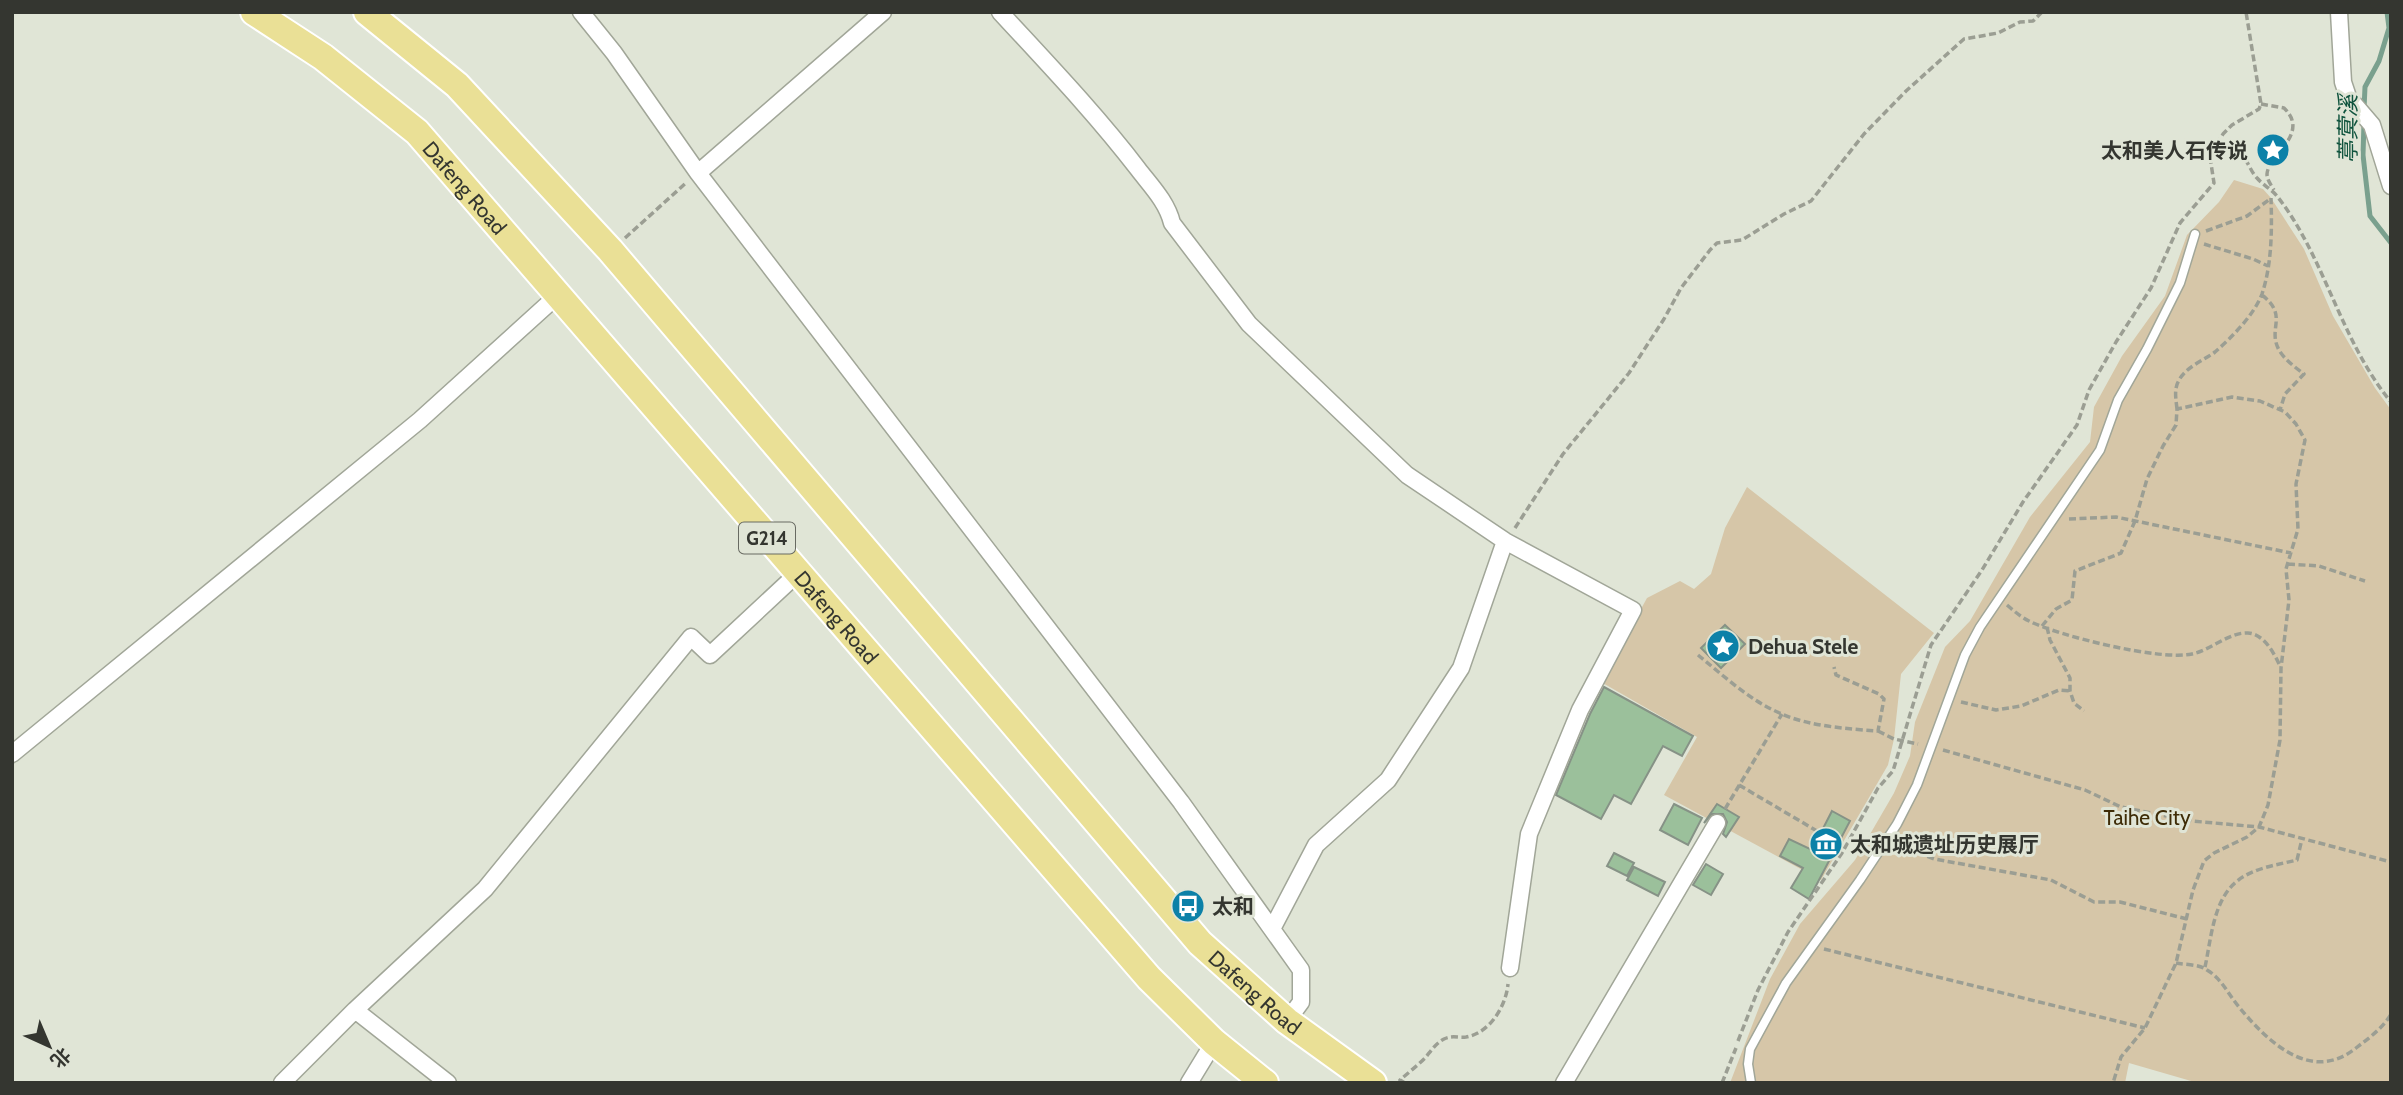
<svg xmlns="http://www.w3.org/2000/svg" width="2403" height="1095" viewBox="0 0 2403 1095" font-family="Cabin,'Noto Sans SC',sans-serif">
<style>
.green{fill:#d6c6a8}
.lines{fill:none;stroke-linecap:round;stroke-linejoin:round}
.stream{stroke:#7aa08e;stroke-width:5}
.building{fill:#9bc09b;stroke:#869286;stroke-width:2}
.service-casing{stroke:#a1a698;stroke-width:11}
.minor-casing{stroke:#a1a698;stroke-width:19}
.trunk-casing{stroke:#fff;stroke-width:30}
.path{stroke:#9b9e93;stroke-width:3.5;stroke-dasharray:7 3.5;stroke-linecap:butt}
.service{stroke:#fff;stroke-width:8}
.minor{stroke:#fff;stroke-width:16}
.trunk{stroke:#eae096;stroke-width:26}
.labels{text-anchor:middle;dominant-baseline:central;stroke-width:6;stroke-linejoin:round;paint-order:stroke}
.shield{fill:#e0e5d6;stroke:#686a62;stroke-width:2}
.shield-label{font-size:19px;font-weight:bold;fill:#343630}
.poi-label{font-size:21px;font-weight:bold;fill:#343630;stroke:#e0e5d6;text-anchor:start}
.street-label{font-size:21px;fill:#343630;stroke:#e0e5d6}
.park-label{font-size:21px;fill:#3e2c07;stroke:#e0e5d6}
.water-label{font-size:23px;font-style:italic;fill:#0f533d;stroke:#e0e5d6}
</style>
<rect width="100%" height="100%" fill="#e0e5d6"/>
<!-- green -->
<path class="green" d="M2234,180L2263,189L2271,198L2304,249L2333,316L2375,388L2391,410V1083H2198L2129,1063L2125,1083H1730L1770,979L1800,924L1855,860L1894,793L1910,756L1915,722L1945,647L1970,621L2030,517L2090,442L2094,407L2122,356L2165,296L2187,235L2219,202Z
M1747,487L1934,633L1901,674L1894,739L1888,765L1821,880L1664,795L1697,737L1601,682L1647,598L1680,581L1694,589L1711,574L1725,528Z"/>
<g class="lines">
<!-- stream -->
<path class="stream" d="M2364,109L2365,87L2379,61L2389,28L2387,12
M2364,122L2363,155L2370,216L2391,243"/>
</g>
<!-- building -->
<path class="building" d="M1725,625L1745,644L1721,668L1701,648Z
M1604,687L1693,736L1682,756L1663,746L1631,804L1614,795L1601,819L1556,795L1590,714Z
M1674,804L1702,818L1688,845L1660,830Z
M1717,804L1739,817L1726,837L1723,834L1727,822L1723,814H1712L1704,823Z
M1832,811L1850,821L1809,899L1791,888L1803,868L1780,856L1789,839L1812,850Z
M1614,853L1634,863L1627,876L1607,866Z
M1706,864L1723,874L1711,895L1693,885Z
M1634,867L1665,882L1658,896L1627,880Z"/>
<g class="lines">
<defs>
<path id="service" d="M1751,1083L1748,1064L1750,1049L1786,983L1860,880L1897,824L1917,785L1965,655L1980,627L2100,450L2118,400L2147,349L2180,283L2195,234"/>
<path id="minor" d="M581,12L614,53L698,173L1181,802L1301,970V1002L1287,1021
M1000,12C1047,63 1095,113 1138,169C1151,186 1167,202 1172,223L1249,324L1407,475L1505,541L1633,610L1580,710L1529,834L1510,968
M2339,12L2343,82L2348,97L2372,125L2391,186
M698,173L883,12
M12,754L420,420L558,295
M1272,929L1316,845L1388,780L1461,668L1505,541
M355,1010L448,1083
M282,1083L355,1010L485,889L691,637L710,655L797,574
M1189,1083L1214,1042
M1564,1083L1717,823"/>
<g id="trunk">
<path id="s1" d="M254,12L323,57L417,132L1149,978L1214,1042L1265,1083"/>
<path id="s2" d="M367,12L457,85L610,250L1200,943L1287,1021L1373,1083"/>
</g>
</defs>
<!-- service casing -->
<use href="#service" class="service-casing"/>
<!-- minor casing -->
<use href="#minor" class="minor-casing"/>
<!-- trunk casing -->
<use href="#trunk" class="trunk-casing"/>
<!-- path -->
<path class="path" d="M2261,104L2284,108C2311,134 2268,155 2267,174C2267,180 2271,185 2274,190
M2219,142C2226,145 2233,148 2239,152C2247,158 2250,171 2257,178C2263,185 2271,189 2277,196C2325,257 2340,340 2391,402
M2206,231L2247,216L2270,199
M625,238L687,182
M2204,244L2253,259L2268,266
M2262,295C2289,316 2267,328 2279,350C2284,359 2296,368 2304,374L2285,394L2280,410
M2177,409C2176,400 2174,390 2178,382C2185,367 2203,361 2215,352C2232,337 2254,315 2262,294C2272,264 2272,229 2271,198
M2069,519L2116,517L2291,553
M1515,528L1563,454L1629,373L1664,319L1681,288L1710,250L1717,243L1742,240L1784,214L1811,201L1864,134L1906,91L1964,39L1998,33L2020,22L2033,21L2042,12
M2288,564L2319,566L2365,581
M2007,605C2014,611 2021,617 2029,621C2059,636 2160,661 2192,654C2211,650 2229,632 2248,633C2264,634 2274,653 2280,666
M2042,626L2056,609L2072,600L2075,571L2121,553L2135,521L2147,479L2163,446L2176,425L2177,409L2232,397L2260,401L2285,412L2296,424L2305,440L2296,484L2298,529L2286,569L2289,600L2281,668L2280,740L2268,805L2259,827L2247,837L2214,853L2204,861L2193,890L2176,963L2145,1028L2121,1057L2113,1083
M2047,627L2050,640L2070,678V691L2074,703L2084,711
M1698,655C1724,676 1750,701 1782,714C1808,726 1848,729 1878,731L1884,699L1879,694L1836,675L1834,667
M1961,702L1996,710L2021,706L2059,690L2070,691
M1878,731L1894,739L1918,744
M1943,750L2085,790L2121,807L2192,821L2259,827L2391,862
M1739,785L1817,831
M1725,809L1782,714
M1898,845L1934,859L2051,880L2094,902H2120L2187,919
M1824,949L2145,1028
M2176,963C2186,965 2199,964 2207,970C2222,979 2228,994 2239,1007C2268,1042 2311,1084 2356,1048C2369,1038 2383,1028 2391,1014
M2205,967C2211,940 2213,901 2236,882C2252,868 2277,865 2297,860L2302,839
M1738,1041L1758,990L1788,932L1842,853L1878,788L1893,771L1931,645L1982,570L2023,502L2077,425L2089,390L2116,342L2151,288L2180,223L2214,183L2210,157L2223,134L2232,125L2259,109L2261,104L2246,12
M1405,1083L1400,1080C1408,1073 1417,1066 1425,1058C1431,1051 1436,1043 1444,1039C1452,1035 1458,1038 1466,1037C1490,1033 1506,1006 1508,984
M1722,1083L1736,1048"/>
<!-- service -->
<use href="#service" class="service"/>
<!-- minor -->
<use href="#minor" class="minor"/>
<!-- trunk -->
<use href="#trunk" class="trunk"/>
</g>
<!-- icons -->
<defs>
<symbol id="sight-disc" viewBox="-11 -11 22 22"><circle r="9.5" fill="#0c81a8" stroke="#e0e5d6"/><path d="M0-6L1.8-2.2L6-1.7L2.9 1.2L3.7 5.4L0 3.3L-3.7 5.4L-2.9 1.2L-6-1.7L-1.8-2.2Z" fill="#fff"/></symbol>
<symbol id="museum-disc" viewBox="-11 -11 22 22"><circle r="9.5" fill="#0c81a8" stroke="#e0e5d6"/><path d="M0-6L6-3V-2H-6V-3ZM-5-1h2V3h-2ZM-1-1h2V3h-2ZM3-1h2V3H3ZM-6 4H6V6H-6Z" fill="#fff"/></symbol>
<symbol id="bus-disc" viewBox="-11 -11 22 22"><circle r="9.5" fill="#0c81a8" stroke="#e0e5d6"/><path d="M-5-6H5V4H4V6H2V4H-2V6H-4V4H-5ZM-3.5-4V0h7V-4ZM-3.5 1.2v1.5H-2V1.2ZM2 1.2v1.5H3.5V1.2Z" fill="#fff"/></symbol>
</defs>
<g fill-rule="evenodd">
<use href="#sight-disc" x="2254" y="131" width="38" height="38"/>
<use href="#sight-disc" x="1704" y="627" width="38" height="38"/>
<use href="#museum-disc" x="1807" y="825" width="38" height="38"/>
<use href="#bus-disc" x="1169" y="887" width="38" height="38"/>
</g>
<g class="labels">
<!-- shield labels -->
<rect class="shield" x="739" y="522.5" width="56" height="31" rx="5"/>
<g class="shield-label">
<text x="767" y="538">G214</text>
</g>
<!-- poi labels -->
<g class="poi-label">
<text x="2248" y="150" text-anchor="end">太和美人石传说</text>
<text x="1748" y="646">Dehua Stele</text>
<text x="1850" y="844">太和城遗址历史展厅</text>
<text x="1212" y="906">太和</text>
</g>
<!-- street labels -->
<g class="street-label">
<text stroke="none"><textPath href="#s1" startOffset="276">Dafeng Road</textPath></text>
<text stroke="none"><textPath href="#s1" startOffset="844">Dafeng Road</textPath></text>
<text stroke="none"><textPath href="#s2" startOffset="1325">Dafeng Road</textPath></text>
</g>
<!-- park labels -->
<g class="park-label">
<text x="2147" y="817">Taihe City</text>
</g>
<!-- water labels -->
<g class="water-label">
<text transform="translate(2348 129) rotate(-90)">葶蓂溪</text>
</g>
</g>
<!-- border -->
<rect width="2403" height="1095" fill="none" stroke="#343630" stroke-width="28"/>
<!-- north arrow -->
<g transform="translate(49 1046) rotate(136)" stroke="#e0e5d6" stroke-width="5" paint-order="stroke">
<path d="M0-5L12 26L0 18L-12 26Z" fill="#343630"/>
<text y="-10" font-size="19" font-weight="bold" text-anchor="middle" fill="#343630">北</text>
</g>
</svg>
